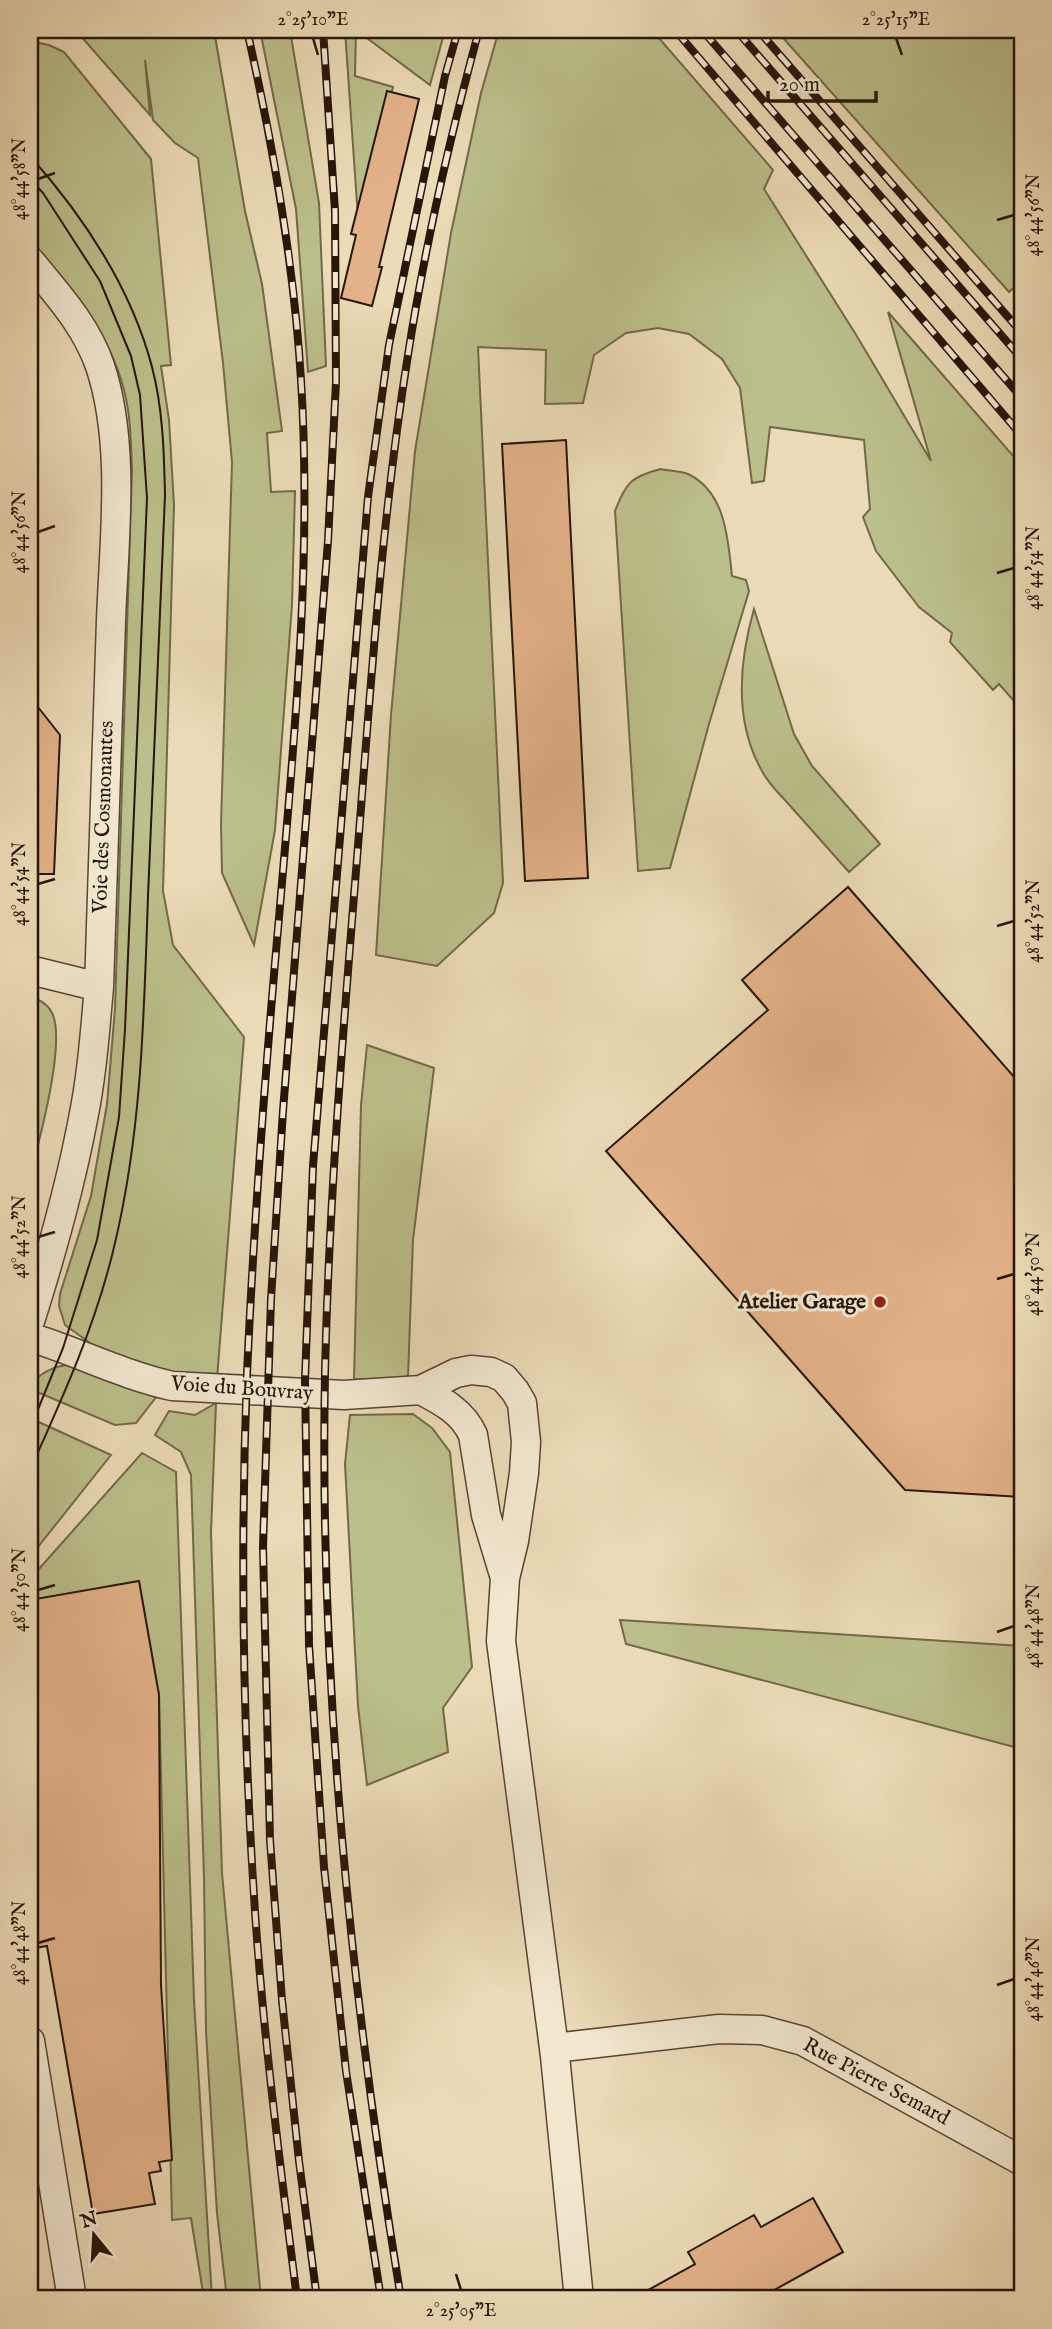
<svg xmlns="http://www.w3.org/2000/svg" width="1052" height="2329" viewBox="0 0 1052 2329" font-family="'IM FELL English',serif">
<style>
.green{fill:#bbbf8b;stroke:#716a48;stroke-width:2}
.building{fill:#e4b289;stroke:#271506;stroke-width:2}
.lines{fill:none;stroke-linecap:round;stroke-linejoin:round}
.minor-casing{stroke:#584632;stroke-width:31}
.minor{stroke:#f2e8d0;stroke-width:28}
.tram{stroke:#271506;stroke-width:2}
.rail-casing{stroke:#271506;stroke-width:8}
.rail{stroke:#f2e8d0;stroke-width:5;stroke-dasharray:16;stroke-linecap:butt}
.ticks{fill:none;stroke:#271506;stroke-width:2.5}
.poi-dot{fill:#8f2418;stroke:#f2e8d0;stroke-width:2.5}
.labels{text-anchor:middle;dominant-baseline:central;stroke-width:6;stroke-linejoin:round;paint-order:stroke}
.street-label{font-size:21px;fill:#271506;stroke:#f2e8d0}
.poi-label{font-size:21px;font-weight:bold;fill:#271506;stroke:#f2e8d0;text-anchor:end}
.neatline{fill:none;stroke:#271506;stroke-width:2.5}
.ticks-label{font-size:18px;text-anchor:middle;fill:#271506}
</style>
<rect width="100%" height="100%" fill="#ebdbb6"/>
<filter id="stains"><feTurbulence type="fractalNoise" baseFrequency=".00286" numOctaves="4"/><feColorMatrix values="0 0 0 0 .2 0 0 0 0 .09 0 0 0 0 .02 0 0 0 .5 -.17"/></filter>
<radialGradient id="worn" r=".72"><stop offset=".6" stop-color="#630" stop-opacity="0"/><stop offset="1" stop-color="#630" stop-opacity=".3"/></radialGradient>
<!-- green -->
<path class="green" d="M72,30H214L245,211L262,284L282,431L267,433L271,492L295,491L292,605L275,830L254,945L222,873L221,824L232,462L223,363L198,158L175,143L153,120L145,60L150,115L79,34Z
M260,30H290L319,203L326,366L308,372L296,209Z
M345,30H445L430,85L356,30L355,76L393,87L358,218Z
M499,30H652L773,170L764,189L855,333L931,461L888,312L1022,466V710L999,684L993,690L950,642L952,633L919,607L876,551L863,517L870,509L864,440L770,427L764,481L752,483L740,388L722,359L689,334L658,328L626,333L594,355L583,403L545,404L546,350L478,347L503,883L494,913L437,966L376,955L391,715L415,451L451,233L481,93Z
M776,30H1022V280L1009,292Z
M30,41L49,45L64,52L151,159L171,365L161,366L169,420L174,505L163,891L173,945L244,1037L217,1379L168,1374L104,1353L65,1325L59,1306L60,1294L91,1196L107,1104L115,1009L132,469C131,450 131,429 128,410C118,341 73,291 30,240Z
M661,469C669,471 680,471 688,474C726,492 728,540 732,576L746,580L749,591L709,724L670,868L638,871L615,511C627,482 630,477 661,469Z
M754,609L794,734L812,766L880,844L849,872C830,851 811,829 792,808C782,796 769,785 762,771C734,722 739,662 754,609Z
M30,996C37,998 47,1004 51,1011C68,1038 38,1145 30,1176Z
M367,1045L434,1068L413,1240L408,1376L394,1380L354,1379L361,1105Z
M66,1365L157,1396L136,1423L115,1425L30,1389V1385C41,1373 50,1368 66,1365Z
M216,1403L211,1533L222,1873L261,2299H227L217,2213L206,2032L204,1878L191,1475L181,1452L155,1435L169,1411L195,1415Z
M413,1414L432,1428L450,1452L472,1667L443,1708L448,1752L367,1785L358,1706L345,1464L350,1415Z
M30,1418L111,1455L30,1557Z
M142,1453L176,1472L194,2000L212,2299H204L191,2218L172,2220L159,1695L139,1582L30,1600V1579Z
M620,1620L1022,1646V1749L626,1644Z"/>
<!-- building -->
<path class="building" d="M387,91L419,99L379,267H382L372,306L341,298L356,235L351,234Z
M566,440L588,878L525,881L502,444Z
M30,697L60,735L54,874H30Z
M848,887L1022,1086V1497L905,1490L606,1151L768,1010L742,980Z
M139,1581L159,1695L161,1985L172,2160L159,2162L161,2171L149,2173L155,2204L93,2214L47,1946L35,1948L30,1919V1600Z
M813,2198L843,2252L758,2299H632L695,2264L688,2252L754,2215L761,2227Z"/>
<g class="lines">
<defs>
<path id="minor" d="M30,261C57,294 86,325 100,366C126,444 114,539 111,620C107,742 103,864 99,987C95,1031 92,1075 83,1119C70,1187 51,1255 30,1321
M30,970L99,987
M30,1337C78,1352 123,1375 172,1386L344,1395L421,1390L456,1373L471,1370L491,1372L504,1378L515,1391L522,1403L526,1442L524,1473L514,1541L505,1578L501,1641L555,2056L579,2299
M421,1390C442,1401 463,1412 473,1435L486,1515L505,1578
M30,2041L72,2299
M554,2048L719,2029L762,2030L803,2041L1022,2161"/>
</defs>
<!-- minor casing -->
<use href="#minor" class="minor-casing"/>
<!-- minor -->
<use href="#minor" class="minor"/>
<!-- tram -->
<path class="tram" d="M30,156C85,218 131,287 152,367C163,409 164,452 165,495C159,629 154,763 148,896C144,1013 142,1129 115,1243C97,1322 63,1397 30,1470
M30,179L43,193L100,281L131,356L140,395L147,498L125,1029L119,1117L97,1240L63,1348L30,1429"/>
<defs>
<path id="rail" d="M247,30C273,145 294,262 301,380C312,556 295,731 280,906C266,1062 254,1218 247,1374C240,1553 243,1734 255,1912C264,2042 281,2171 297,2299
M675,30L1022,436
M702,30L1022,398
M736,30L1022,359
M758,30L1022,333
M317,2299L299,2161L282,2000L270,1840L263,1547L271,1299L283,1111L328,541L336,382L335,211L323,30
M381,2299L346,2071L324,1867L309,1645L305,1380L313,1166L368,497L389,345L445,76L458,30
M401,2299C351,1993 319,1684 325,1373C329,1197 344,1021 358,846C371,682 382,517 408,355C425,245 450,137 479,30"/>
</defs>
<!-- rail casing -->
<use href="#rail" class="rail-casing"/>
<!-- rail -->
<use href="#rail" class="rail"/>
</g>
<!-- ticks -->
<path class="ticks" d="M313,38L318,55M896,38L902,55M38,179L55,173M997,220L1014,215M38,532L55,526M997,573L1014,568M38,884L55,879M997,926L1014,921M38,1237L55,1232M997,1279L1014,1274M38,1590L55,1585M997,1632L1014,1626M38,1943L55,1938M997,1985L1014,1979M456,2274L461,2290"/>
<!-- markers -->
<circle class="poi-dot" cx="880" cy="1302" r="7"/>
<g class="labels">
<!-- street labels -->
<g class="street-label">
<text transform="translate(104 817) rotate(-88)">Voie des Cosmonautes</text>
<text transform="translate(242 1389) rotate(4)">Voie du Bouvray</text>
<text transform="translate(876 2082) rotate(28)">Rue Pierre Semard</text>
</g>
<!-- poi labels -->
<g class="poi-label">
<text x="866" y="1302">Atelier Garage</text>
</g>
</g>
<!-- margin -->
<rect width="1052" height="2329" fill="none" stroke="#ebdbb6" stroke-width="77"/>
<!-- north arrow -->
<g transform="translate(94 2235) rotate(342)" stroke="#f2e8d0" stroke-width="5" paint-order="stroke">
<path d="M0-5L12 26L0 18L-12 26Z" fill="#271506"/>
<text y="-10" font-size="19" font-weight="bold" text-anchor="middle" fill="#271506">N</text>
</g>
<!-- scale -->
<path d="M768 91v10h108v-10" fill="none" stroke="#271506" stroke-width="3.5"/>
<text x="779" y="91" font-size="21" fill="#271506" stroke="#f2e8d0" stroke-width="5" paint-order="stroke">20 m</text>
<rect x="38" y="38" width="976" height="2252" class="neatline"/>
<g class="ticks-label">
<text x="313" y="25">2°25'10"E</text>
<text x="896" y="25">2°25'15"E</text>
<text transform="translate(19 179) rotate(-90)" y="6">48°44'58"N</text>
<text transform="translate(1033 215) rotate(-90)" y="6">48°44'56"N</text>
<text transform="translate(19 532) rotate(-90)" y="6">48°44'56"N</text>
<text transform="translate(1033 568) rotate(-90)" y="6">48°44'54"N</text>
<text transform="translate(19 884) rotate(-90)" y="6">48°44'54"N</text>
<text transform="translate(1033 921) rotate(-90)" y="6">48°44'52"N</text>
<text transform="translate(19 1237) rotate(-90)" y="6">48°44'52"N</text>
<text transform="translate(1033 1274) rotate(-90)" y="6">48°44'50"N</text>
<text transform="translate(19 1590) rotate(-90)" y="6">48°44'50"N</text>
<text transform="translate(1033 1626) rotate(-90)" y="6">48°44'48"N</text>
<text transform="translate(19 1943) rotate(-90)" y="6">48°44'48"N</text>
<text transform="translate(1033 1979) rotate(-90)" y="6">48°44'46"N</text>
<text x="461" y="2316">2°25'05"E</text>
</g>
<rect width="100%" height="100%" filter="url(#stains)"/>
<rect width="100%" height="100%" fill="url(#worn)"/>
</svg>
